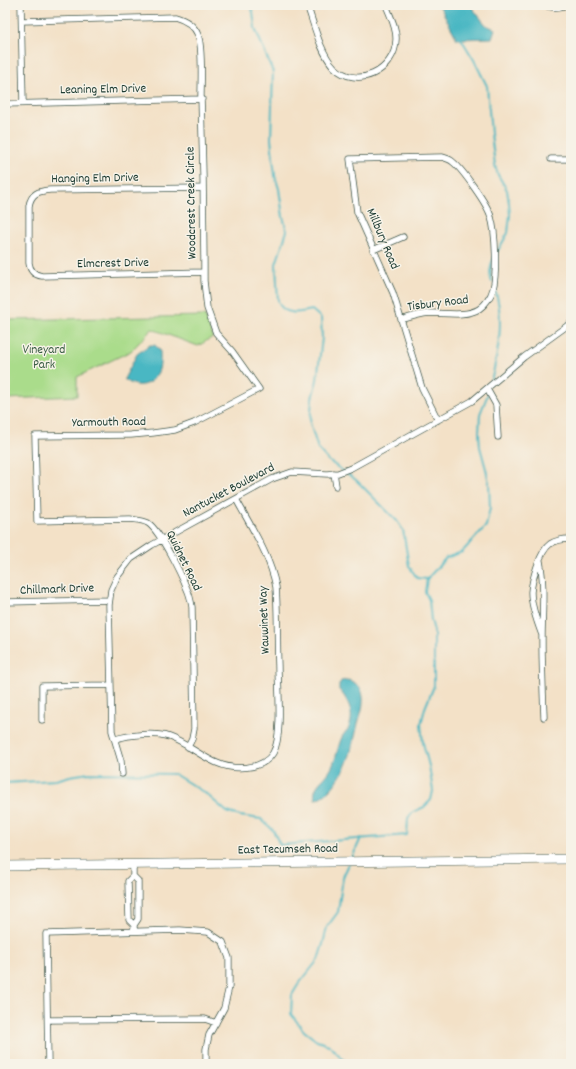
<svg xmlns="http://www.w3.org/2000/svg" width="576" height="1069" viewBox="0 0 576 1069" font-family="Dekko,sans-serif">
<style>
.green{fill:#aadc8b;stroke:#648c60}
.water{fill:#49b7c3;stroke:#347a7c}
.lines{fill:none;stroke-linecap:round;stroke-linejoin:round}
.stream{stroke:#49b7c3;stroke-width:2}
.minor-casing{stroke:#3f564a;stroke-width:7}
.primary-casing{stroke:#3f564a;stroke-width:10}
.minor{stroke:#fff;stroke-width:5.5}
.primary{stroke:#fff;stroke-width:9}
.labels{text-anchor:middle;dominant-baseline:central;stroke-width:3;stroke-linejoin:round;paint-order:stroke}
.street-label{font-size:13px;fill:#1f3d34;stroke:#f7f3e8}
.park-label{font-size:13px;fill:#3b5d45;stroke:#f7f3e8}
</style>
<rect width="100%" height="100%" fill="#f7f3e8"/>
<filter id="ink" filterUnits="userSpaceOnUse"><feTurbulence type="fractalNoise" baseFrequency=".025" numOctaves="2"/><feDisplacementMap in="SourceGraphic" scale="8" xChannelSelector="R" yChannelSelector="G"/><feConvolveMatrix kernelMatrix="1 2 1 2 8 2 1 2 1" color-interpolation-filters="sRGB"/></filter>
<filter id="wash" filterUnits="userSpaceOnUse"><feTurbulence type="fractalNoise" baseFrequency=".012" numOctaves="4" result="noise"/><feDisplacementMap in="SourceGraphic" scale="16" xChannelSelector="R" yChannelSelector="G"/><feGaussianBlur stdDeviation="0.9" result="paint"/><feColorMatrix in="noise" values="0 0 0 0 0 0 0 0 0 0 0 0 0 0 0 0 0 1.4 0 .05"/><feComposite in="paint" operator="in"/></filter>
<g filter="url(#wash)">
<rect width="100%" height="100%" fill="#f3e1c7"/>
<!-- green -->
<path class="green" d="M205,316L213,337L198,346L152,329L131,351L77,377V396L5,399V320Z"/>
<!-- water -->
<path class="water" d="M439,5H470L486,25L495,29L492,38L457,39Z
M150,345H155L160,350C160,357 161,366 158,372C150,387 136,389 124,379L137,354Z
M348,680C354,682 360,685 362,692C366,704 359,717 357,728C351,753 347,771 330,790C326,794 320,799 315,799C312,786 323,781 329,772C336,762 337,748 342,737C344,733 347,731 349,727C355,714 348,699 339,690V685L341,681Z"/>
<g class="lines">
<!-- stream -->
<path class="stream" d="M250,5L253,12L255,28L273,72L271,139L275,176L279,189L283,217L287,231L276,264L278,301C283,316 299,313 312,310L321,318L322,338L317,380L312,398L310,423L318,449L329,461L356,480L397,521L403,530L409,566L417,578L427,579
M460,37L474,60L487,86L491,134L495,165L498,175L507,190L509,203L510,215L508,233L497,252
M492,282C489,275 490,265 494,258
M491,382C498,353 505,319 495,290
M5,783L56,780L70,776L89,773L174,774L205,793L227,812L240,816L261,819L273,830L280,845L407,835L408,818L413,812L424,807L431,800L433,791L429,766L423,743L421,724L425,708L434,686V631L431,620L429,600L425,592L427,579L446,558L462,552L486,526L490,508L489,483L486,469L480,447L479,433L480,414L488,394
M352,858L361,838
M348,1064L329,1045L317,1041L304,1031L291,1014L292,995L298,985L318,960L323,944L327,927L338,912L343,877L349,864"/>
</g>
</g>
<g filter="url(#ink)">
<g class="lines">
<defs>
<path id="minor" d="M21,5L23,103
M307,5C314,24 320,52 334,67C357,90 395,71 396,40C397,28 390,16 386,5
M545,5C552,9 559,8 567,5
M22,21L175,17C186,20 194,25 198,35C203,47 201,81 201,96C203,157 204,219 204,281L207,308L216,333L232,351L259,389L194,423L175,430L153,433L131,435L35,436L37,521L130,519C136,520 142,520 148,523C160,531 181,574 187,589C190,595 191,601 192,607L194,729L192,739L188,747
M5,104L202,99
M551,159H571
M203,188L50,190C39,191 31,193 29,206V263C30,271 34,275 42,276L204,272
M373,250L403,237
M401,320C410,317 420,314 430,313C445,313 466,317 479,309C485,305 491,297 493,289C497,273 496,233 491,217C488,205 462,169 453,162C450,159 446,158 442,157L350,159L357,212L393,293L422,388L438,420
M487,389L496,405L498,437
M334,473L336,486
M540,561C545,587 542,612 542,639C542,665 543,691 544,717
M5,602L109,600
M542,635C537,622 531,606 531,592C532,580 540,551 550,544C556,540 564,539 571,539
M42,720V686L110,685
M115,739C129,735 154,732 169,737C186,743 200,756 217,763C233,770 262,771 273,753C283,736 278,688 278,666C277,640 278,613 276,587C270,555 251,527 236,499
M122,774L121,761L112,731L109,605L111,590L117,577L131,559L152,545L272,479L292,472L327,474L338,473L351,468L472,401L524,357L571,323
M133,865V876L128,881L129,920L134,925
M133,876L138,881V919L134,925V928
M48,1020L205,1019L216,1023
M48,1064L46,934L180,930L208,932L223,942L229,958V987L224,1008L209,1035L206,1049V1064"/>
<path id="primary" d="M5,866L571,859"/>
</defs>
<!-- minor casing -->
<use href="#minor" class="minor-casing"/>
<!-- primary casing -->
<use href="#primary" class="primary-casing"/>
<!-- minor -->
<use href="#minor" class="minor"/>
<!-- primary -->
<use href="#primary" class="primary"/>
</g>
</g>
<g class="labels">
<!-- street labels -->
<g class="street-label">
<text transform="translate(103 90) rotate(-1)">Leaning Elm Drive</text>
<text transform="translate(95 179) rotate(-1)">Hanging Elm Drive</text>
<text transform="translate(192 203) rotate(-91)">Woodcrest Creek Circle</text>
<text transform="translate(382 239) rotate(67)">Millbury Road</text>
<text transform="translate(113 264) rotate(-1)">Elmcrest Drive</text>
<text transform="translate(438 304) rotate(-7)">Tisbury Road</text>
<text transform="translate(109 423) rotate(-1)">Yarmouth Road</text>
<text transform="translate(229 491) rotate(-28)">Nantucket Boulevard</text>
<text transform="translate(183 561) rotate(64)">Quidnet Road</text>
<text transform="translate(57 590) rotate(-2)">Chillmark Drive</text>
<text transform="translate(265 620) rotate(-92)">Wauwinet Way</text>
<text transform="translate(288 850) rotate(-1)">East Tecumseh Road</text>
</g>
<!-- park labels -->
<g class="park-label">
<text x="44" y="350">Vineyard<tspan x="44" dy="15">Park</tspan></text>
</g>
</g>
<!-- margin -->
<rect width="576" height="1069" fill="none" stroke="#f7f3e8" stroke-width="20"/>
</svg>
